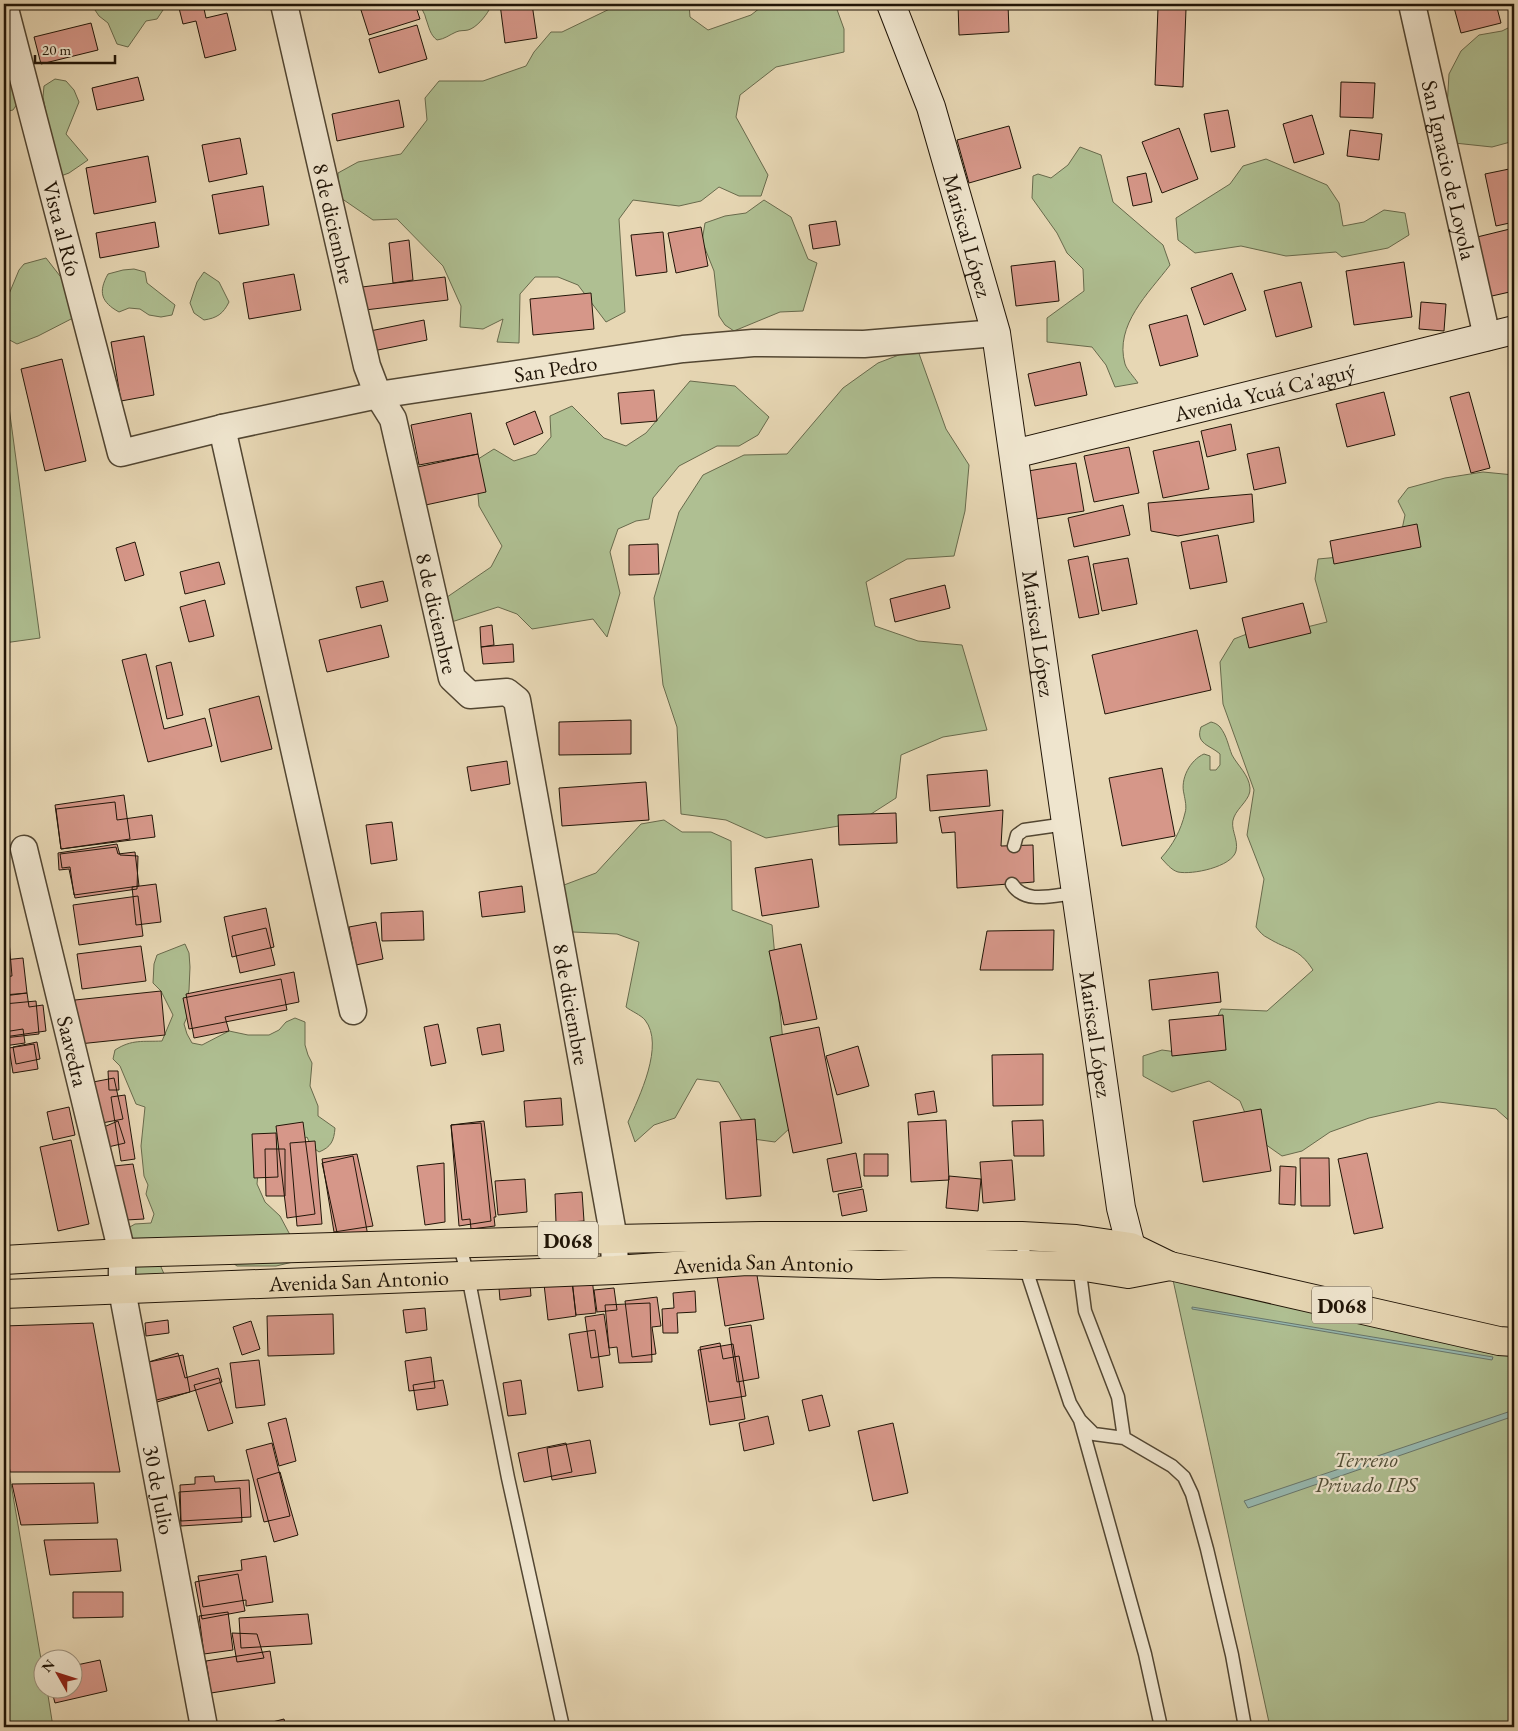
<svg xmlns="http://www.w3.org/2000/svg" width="1518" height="1731" viewBox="0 0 1518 1731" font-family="'EB Garamond',serif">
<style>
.green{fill:#afbf92;stroke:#686a4c}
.water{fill:#97b9b1;stroke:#68776d}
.building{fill:#d69789;stroke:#211507}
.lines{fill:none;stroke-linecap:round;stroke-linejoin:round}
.lane-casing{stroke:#524632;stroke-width:15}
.street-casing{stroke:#524632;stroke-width:29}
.secondary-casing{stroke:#211507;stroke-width:30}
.primary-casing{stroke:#211507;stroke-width:30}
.lane{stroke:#efe5ce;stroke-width:12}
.street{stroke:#efe5ce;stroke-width:26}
.secondary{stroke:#efe5ce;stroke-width:28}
.primary{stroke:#e7d7b4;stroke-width:28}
.labels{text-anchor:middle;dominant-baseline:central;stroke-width:4.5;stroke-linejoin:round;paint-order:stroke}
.shield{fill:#efe5ce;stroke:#5f5343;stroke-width:1}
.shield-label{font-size:21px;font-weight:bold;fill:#211507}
.street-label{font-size:22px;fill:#211507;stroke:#efe5ce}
.park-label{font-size:22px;font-style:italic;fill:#535038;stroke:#efe5ce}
</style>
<rect width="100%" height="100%" fill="#e7d7b4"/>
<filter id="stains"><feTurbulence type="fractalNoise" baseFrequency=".004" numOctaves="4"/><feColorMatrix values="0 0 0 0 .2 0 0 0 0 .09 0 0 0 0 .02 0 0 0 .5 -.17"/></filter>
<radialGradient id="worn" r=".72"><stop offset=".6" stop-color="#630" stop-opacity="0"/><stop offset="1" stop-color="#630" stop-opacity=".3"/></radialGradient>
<!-- green -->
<path class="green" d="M91,4H167L157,19L146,21L128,47L117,44L108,23L99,16Z
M420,4H485L489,10C485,17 476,28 468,30C464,31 460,30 456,32C449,35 445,39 437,40C430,35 429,27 426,19C425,13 421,9 420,4Z
M620,4H689L690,17L708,30L751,15L765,4H835L844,29V52L776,67L740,95L736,117L768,175L761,196H739L719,187L701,201L679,206L633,200L619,219L625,312L606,322L578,285L558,277H535L520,294L519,343L497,342L503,319L483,329L460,327L461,306L443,266L397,219L373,220L338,196V173L358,162L401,154L427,120L425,98L439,81H483L526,66L534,52L551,32H562Z
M1514,25V141L1492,147L1445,142L1449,74L1461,51L1479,35L1502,31Z
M4,59L26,91L13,110L4,112Z
M55,79L66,81L74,90L79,102L66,134L88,160L69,173L58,177L43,97L44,86Z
M1080,147L1101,155L1113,202L1163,245L1170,265C1149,293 1114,325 1125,364C1127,370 1134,377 1138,383L1115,387L1106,365L1092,347L1047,342V318L1084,291L1083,269L1067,253L1057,233L1032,198L1033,176L1038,174L1051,178L1068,165Z
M1266,159L1327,185L1339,203L1343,226L1364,222L1384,210L1405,213L1409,235L1388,248L1342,257L1336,252L1286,256L1241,246L1195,253L1178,240L1176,218L1230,184L1243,166Z
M764,200L791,217L808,259L817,263L803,311L780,312L734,331L725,325L719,316L714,271L702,241L705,223L725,216L746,213Z
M46,258L74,294L75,317L38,336L17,344L4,337V306L19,270L24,264Z
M134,269L145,272L147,283L175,305L172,315L161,317L149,315L140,309L129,308L119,312C101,302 98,292 108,274L123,270Z
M204,272L219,282L229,302C223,314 217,318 204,320L194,313L190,303L197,282Z
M917,348L946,429L969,465L965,511L954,556L907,559L866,582L875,626L918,641L962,645L987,730L943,737L901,755L896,798L857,823L766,838L726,820L681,814L677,727L663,685L654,598L679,512L703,475L744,455L787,454L843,388L878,363Z
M4,370L40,638L4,643Z
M690,381L735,386L769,417L758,435L739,446H717L679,466L653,498L649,519L636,521L618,529L610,552L620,593L607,637L593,619L532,629L517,614L498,607L436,627L434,606L491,567L502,546L479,506L475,461L494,449L514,461L536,454L551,437L550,416L572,406L604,438L626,446L646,433Z
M1483,472L1514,475V1125L1496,1109L1439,1102L1369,1118L1330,1132L1302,1151L1282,1156L1255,1137L1240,1101L1209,1081L1172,1092L1143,1076V1056L1162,1050L1184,1053L1213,1026L1221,1009L1267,1011L1313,970C1298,947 1289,951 1268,938C1263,936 1259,931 1256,927L1264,879L1247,835L1254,790L1223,704L1220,662L1234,639L1275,623L1307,627L1327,622L1315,579L1318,559L1372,554L1400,539L1405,515L1398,501L1408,488L1445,478Z
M1211,722C1215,723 1217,724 1220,727C1227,736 1228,745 1232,755C1238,766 1249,775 1250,788C1251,799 1238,807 1234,817C1229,828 1239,839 1236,851C1232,867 1192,875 1178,872C1171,870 1166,863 1161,858C1173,845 1181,830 1185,813C1187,807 1185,800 1184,794C1180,779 1190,760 1204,754L1210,756V770H1216L1220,765V754C1210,745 1195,744 1201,727Z
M664,820L682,832H711L731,841L732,910L772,925L791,1127L775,1142L753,1139L719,1082L697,1079L675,1118L654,1125L635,1142L628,1122C639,1097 665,1045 645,1020C641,1015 631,1011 626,1007L639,942L617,934L573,932L556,912V888L596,873L641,824Z
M185,944L189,953L190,967L189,990L185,1007L187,1017L184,1024L187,1034L192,1043L202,1045L229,1031L248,1035H269L279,1030L286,1022L295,1018L305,1022V1045L308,1055L312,1063L310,1086L318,1106V1116L335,1128C334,1141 331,1147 319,1152L311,1146L307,1137L272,1158L258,1173L257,1184L265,1202L280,1216L289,1233L296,1241L297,1250L293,1262L276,1266H237L226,1258L171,1247L161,1267L165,1276L139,1280L134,1271L123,1231L135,1224L151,1223L154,1214L146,1194L148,1185L144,1176L141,1146L145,1107L136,1104L120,1066L113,1059L115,1050C132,1039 143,1042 162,1041L173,1015L161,991L153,983L154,964L157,955Z
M1170,1266L1514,1354V1727H1270Z
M4,1443L42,1665V1688L47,1689L53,1727H4Z"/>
<!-- water -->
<path class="water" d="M1192,1307L1493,1357L1492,1360L1192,1309Z
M1511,1411L1514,1416L1248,1508L1244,1501Z"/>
<!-- building -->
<path class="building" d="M178,4H203L206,18L227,13L236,50L205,58L196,21L183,24Z
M372,4H415L420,19L369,35L360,7Z
M500,4H532L537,38L505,43Z
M958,4H1008L1009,32L959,35Z
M1453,4H1496L1501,23L1461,33Z
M1158,8L1186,9L1183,87L1155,85Z
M91,23L98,50L41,64L34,37Z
M417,25L427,59L379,73L369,39Z
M138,77L144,100L97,110L92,88Z
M1341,82L1375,83L1373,118L1340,117Z
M399,100L404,127L337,141L332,114Z
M1228,110L1235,147L1211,152L1204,114Z
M1312,115L1324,154L1294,163L1283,124Z
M1009,126L1021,168L969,183L957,140Z
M1179,128L1198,179L1162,193L1142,142Z
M1350,130L1382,134L1379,160L1347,156Z
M240,138L247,174L209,182L202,145Z
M148,156L156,202L94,214L86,168Z
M1514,168V222L1496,226L1485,174Z
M1146,173L1152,202L1133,206L1127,177Z
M263,186L269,225L219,234L212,195Z
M836,221L840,245L813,249L809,225Z
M155,222L159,247L100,258L96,233Z
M701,227L708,266L676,273L668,233Z
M1514,228V291L1483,298L1469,239Z
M663,232L667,272L636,276L631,235Z
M409,240L413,280L393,283L389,243Z
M1055,261L1059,301L1016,306L1011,266Z
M1404,262L1412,317L1354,325L1346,271Z
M1232,273L1246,310L1204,325L1191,288Z
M294,274L301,310L249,319L243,283Z
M445,277L448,300L365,310L362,287Z
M1301,282L1312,327L1276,337L1264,291Z
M591,293L594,329L533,335L530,299Z
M1421,302L1446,304L1444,331L1419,329Z
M1187,315L1198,356L1160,366L1149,325Z
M424,320L427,340L373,351L370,331Z
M144,336L154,395L121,401L111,342Z
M62,359L86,461L45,471L21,369Z
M1080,362L1087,395L1035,406L1028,374Z
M654,390L657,421L621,424L618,393Z
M1384,392L1395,435L1347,447L1336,404Z
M1469,392L1490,468L1471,473L1450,397Z
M535,411L543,433L514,445L506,423Z
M471,413L478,454L419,465L411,425Z
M1231,424L1236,450L1207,457L1201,431Z
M1199,441L1209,489L1163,498L1153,451Z
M1129,447L1139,493L1094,502L1084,456Z
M1279,447L1286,483L1254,490L1247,454Z
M478,454L486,492L421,506L413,468Z
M1076,463L1084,511L1036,519L1028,471Z
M1252,494L1254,522L1178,536L1151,531L1148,503Z
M1123,505L1130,535L1074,547L1068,518Z
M1417,524L1421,547L1334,564L1330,541Z
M1218,535L1227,582L1190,589L1181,542Z
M135,542L144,575L125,581L116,548Z
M658,544L659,574L629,575V545Z
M1088,556L1099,614L1079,618L1068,560Z
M1128,558L1137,604L1102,611L1093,564Z
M219,562L225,584L185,594L180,572Z
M383,581L388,601L361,608L356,587Z
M945,585L950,608L895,622L890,599Z
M205,600L214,636L189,642L180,607Z
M1303,603L1311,633L1249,648L1242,618Z
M381,625L389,657L327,672L319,640Z
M492,625L494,645L481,647L480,627Z
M1197,630L1211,690L1105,714L1092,655Z
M513,644L514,662L483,664L481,647Z
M146,654L164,729L205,718L212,746L148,762L122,660Z
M171,662L183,715L167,719L156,666Z
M259,696L272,749L221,762L209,709Z
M631,720V754L559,755V722Z
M507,761L510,784L471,791L467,767Z
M1162,768L1175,836L1122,846L1109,778Z
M987,770L990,806L930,811L927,775Z
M646,782L649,820L562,826L559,788Z
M124,795L130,839L61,849L55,805Z
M115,802L117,820L152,815L155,837L61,849L56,809Z
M1003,810L1001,846L1033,845L1034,882L957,888L955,832L942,833L939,817Z
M896,813L897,843L839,845L838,815Z
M392,822L397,860L371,864L366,825Z
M117,844L120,855L138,856L137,889L75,898L69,869L59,870L58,853Z
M116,847L118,854L135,852L139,886L74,895L70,867L62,868L60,854Z
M812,859L819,907L762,916L755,868Z
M156,884L161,922L136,925L132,887Z
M522,886L525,912L482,917L479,892Z
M138,896L143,936L79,945L73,905Z
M266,908L274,947L232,957L224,917Z
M423,911L424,940L382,941L381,913Z
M376,922L383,959L356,965L349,927Z
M266,928L275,965L240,973L232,936Z
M1054,930L1053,970H980L987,931Z
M9,941L12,976L4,977V942Z
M801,944L817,1019L784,1025L769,951Z
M141,946L146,981L82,989L77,954Z
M23,958L27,993L4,995V960Z
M294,972L299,1002L225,1017L229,1031L194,1038L186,994Z
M1218,972L1221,1002L1152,1010L1149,980Z
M281,979L287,1010L189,1029L183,998Z
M161,991L165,1035L79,1044L75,1000Z
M27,993L29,1007L43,1005L46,1031L4,1037V996Z
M36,1001L39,1034L4,1038V1004Z
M1223,1015L1226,1050L1172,1056L1169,1020Z
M438,1024L446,1063L431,1066L424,1027Z
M500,1024L504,1051L482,1055L477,1028Z
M819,1027L842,1143L793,1153L770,1037Z
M23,1029L25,1043L4,1046V1032Z
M37,1042L40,1059L16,1064L13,1047Z
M34,1044L38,1069L13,1073L9,1048Z
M858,1046L869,1086L837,1095L826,1056Z
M1043,1054V1105L993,1106L992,1055Z
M108,1071H118L119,1090H109Z
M114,1078L123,1119L102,1123L93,1082Z
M934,1091L937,1112L918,1115L915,1094Z
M125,1095L135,1159L121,1161L111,1097Z
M561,1098L563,1125L526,1127L524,1101Z
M69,1107L75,1135L53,1140L47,1112Z
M1261,1109L1271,1171L1203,1182L1193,1121Z
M755,1119L761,1196L726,1199L720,1122Z
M946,1120L949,1180L911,1182L908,1122Z
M1043,1120L1044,1156H1014L1012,1121Z
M118,1121L125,1143L104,1148L99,1129Z
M484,1121L496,1217H494L495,1226L471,1229L470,1219L462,1220L451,1125Z
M303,1122L315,1214L287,1218L276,1126Z
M481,1123L491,1221L459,1226L451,1125Z
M276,1133L278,1177L254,1178L252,1134Z
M71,1140L89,1224L58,1231L40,1147Z
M315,1141L322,1224L297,1226L290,1143Z
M265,1149H285V1196H266Z
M856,1153L862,1187L833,1192L827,1159Z
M1367,1153L1383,1228L1354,1234L1338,1159Z
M357,1154L373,1226L334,1232L322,1159Z
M864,1154H888V1176H864Z
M353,1156L368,1236L338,1237L322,1163Z
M1300,1158H1329L1330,1206H1301Z
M1012,1160L1015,1200L983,1203L980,1162Z
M444,1163L445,1222L425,1225L417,1166Z
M133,1164L144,1219L126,1220L114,1166Z
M1280,1166L1296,1167L1295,1205L1279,1204Z
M949,1176L981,1179L978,1211L946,1208Z
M525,1179L527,1212L498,1215L495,1181Z
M863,1189L867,1211L842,1216L838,1194Z
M582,1192L584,1221L556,1223L555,1194Z
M756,1269L764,1319L725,1326L717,1276Z
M592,1278L596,1313L576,1315L572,1280Z
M572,1281L576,1316L548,1320L544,1284Z
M530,1284L531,1296L500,1300L499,1288Z
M614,1288L617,1310L597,1312L594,1290Z
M695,1291L696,1312L677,1313L678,1333H663L662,1309L674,1308L673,1293Z
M657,1297L661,1326L652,1327L656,1354L632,1357L625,1301Z
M650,1303L652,1362L619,1363L617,1347L609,1348L605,1305Z
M425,1308L427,1330L406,1333L403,1310Z
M333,1314L334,1354L268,1356L267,1316Z
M604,1314L610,1355L591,1358L585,1317Z
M168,1320L169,1333L146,1336L145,1323Z
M251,1321L260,1349L242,1355L233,1327Z
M93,1323L120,1472H10L4,1431V1326Z
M751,1325L759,1378L737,1382L729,1328Z
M595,1330L603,1387L578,1391L569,1334Z
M720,1343L723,1359L739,1356L746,1396L709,1402L700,1347Z
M733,1344L745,1419L710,1425L698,1350Z
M178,1353L185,1378L218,1368L222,1382L154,1403L142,1364Z
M183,1355L190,1392L148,1402L139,1364Z
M431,1357L435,1388L409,1391L405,1361Z
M259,1360L265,1405L236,1408L230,1363Z
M219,1378L233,1423L208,1431L194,1385Z
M443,1380L448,1405L417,1410L413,1385Z
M521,1380L526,1414L508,1416L503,1383Z
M822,1395L830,1426L809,1431L802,1400Z
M768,1416L774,1444L744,1451L739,1423Z
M286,1418L296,1461L279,1466L268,1423Z
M893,1423L908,1493L873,1501L858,1431Z
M590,1440L596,1473L552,1480L547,1448Z
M272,1443L290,1516L264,1522L246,1450Z
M566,1443L572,1472L524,1482L518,1453Z
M280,1472L298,1535L274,1542L257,1479Z
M214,1476L215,1482L249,1480L251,1517L181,1521L180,1485L195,1484V1477Z
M94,1483L98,1523L21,1525L12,1484Z
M240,1488L242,1522L181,1526L179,1492Z
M117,1539L121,1571L50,1575L44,1540Z
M266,1556L273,1602L246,1606V1600L203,1607L198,1576L242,1570L241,1560Z
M238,1574L245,1611L202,1619L195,1582Z
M73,1592H123V1617L73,1618Z
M228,1612L233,1650L204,1654L199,1616Z
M308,1614L312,1644L241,1648L239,1618Z
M232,1633L257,1634L264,1658L237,1662Z
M270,1651L275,1683L211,1693L206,1661Z
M100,1660L107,1691L55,1703L51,1688H72V1666Z
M284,1719L286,1727H253Z"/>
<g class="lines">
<defs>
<path id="lane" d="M1014,846L1017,835L1024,830L1066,824
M1012,884C1025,905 1054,895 1075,893
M1022,1236L1025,1266L1070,1403L1080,1420L1094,1434L1124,1438L1172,1466L1184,1477L1192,1494L1207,1549L1232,1655L1245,1727
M459,1243L468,1276L508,1478L563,1727
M1079,1265L1085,1311L1118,1397L1124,1438
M1080,1420L1145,1654L1161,1727"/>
<g id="street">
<path id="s1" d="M284,4L367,366L378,395L393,419L452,678L470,695L507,692L517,700L614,1239L615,1270"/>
<path id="s2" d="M1412,4L1487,337"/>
<path id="s3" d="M4,5L121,453L222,428L378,395L683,349L753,343L864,344L996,333"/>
<path d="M222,428L353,1011"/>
<path id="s4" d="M24,849L122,1253V1290L204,1727"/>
</g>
<g id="secondary">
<path id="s5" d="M891,4L931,107L996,333L1121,1208L1131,1247L1128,1270"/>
<path id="s6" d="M1014,454L1514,330"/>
</g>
<g id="primary">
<path d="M4,1260L122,1253L614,1239L761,1236H1022L1076,1239L1131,1247L1170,1266"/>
<path id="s7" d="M4,1294L615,1270L747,1261L879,1265L940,1263L1079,1266L1128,1274L1170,1266L1499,1341L1514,1342"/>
</g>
</defs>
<!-- lane casing -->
<use href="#lane" class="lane-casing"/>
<!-- street casing -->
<use href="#street" class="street-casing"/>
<!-- secondary casing -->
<use href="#secondary" class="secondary-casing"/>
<!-- primary casing -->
<use href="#primary" class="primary-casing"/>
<!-- lane -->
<use href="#lane" class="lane"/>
<!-- street -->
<use href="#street" class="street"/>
<!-- secondary -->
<use href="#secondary" class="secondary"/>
<!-- primary -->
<use href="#primary" class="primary"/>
</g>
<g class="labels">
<!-- shield labels -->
<g class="shield">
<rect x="538" y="1221.5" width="60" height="37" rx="4"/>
<rect x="1312" y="1286.5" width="60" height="37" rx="4"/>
</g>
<g class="shield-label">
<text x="568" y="1240">D068</text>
<text x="1342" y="1305">D068</text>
</g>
<!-- street labels -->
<g class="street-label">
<text stroke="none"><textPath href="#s2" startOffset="170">San Ignacio de Loyola</textPath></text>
<text stroke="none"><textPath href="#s1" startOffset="225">8 de diciembre</textPath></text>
<text stroke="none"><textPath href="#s3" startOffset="231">Vista al Río</textPath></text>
<text stroke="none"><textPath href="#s5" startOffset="244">Mariscal López</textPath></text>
<text stroke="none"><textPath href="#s3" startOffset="906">San Pedro</textPath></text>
<text stroke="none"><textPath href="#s6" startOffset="258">Avenida Ycuá Ca'aguý</textPath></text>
<text stroke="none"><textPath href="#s1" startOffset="630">8 de diciembre</textPath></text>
<text stroke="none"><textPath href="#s5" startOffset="649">Mariscal López</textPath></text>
<text stroke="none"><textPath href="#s1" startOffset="1080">8 de diciembre</textPath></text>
<text stroke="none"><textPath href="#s5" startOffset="1054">Mariscal López</textPath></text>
<text stroke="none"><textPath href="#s4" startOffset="208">Saavedra</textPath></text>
<text stroke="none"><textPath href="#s7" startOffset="760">Avenida San Antonio</textPath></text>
<text stroke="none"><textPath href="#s7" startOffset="355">Avenida San Antonio</textPath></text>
<text stroke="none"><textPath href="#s4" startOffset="656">30 de Julio</textPath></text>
</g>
<!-- park labels -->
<g class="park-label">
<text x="1366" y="1459">Terreno<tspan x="1366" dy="25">Privado IPS</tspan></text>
</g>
</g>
<!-- margin -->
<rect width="1518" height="1731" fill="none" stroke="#e7d7b4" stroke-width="20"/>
<rect x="5" y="5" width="1508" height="1721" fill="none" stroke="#211507" stroke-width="2.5"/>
<rect x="10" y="10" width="1498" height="1711" fill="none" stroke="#211507"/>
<!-- north arrow -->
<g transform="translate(58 1674) rotate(309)"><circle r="24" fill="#efe5ce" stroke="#9d927e"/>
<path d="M0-4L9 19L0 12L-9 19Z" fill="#8f2418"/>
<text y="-8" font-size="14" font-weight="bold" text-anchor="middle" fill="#211507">N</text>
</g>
<!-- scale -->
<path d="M35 55v8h80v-8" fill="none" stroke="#211507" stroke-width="2.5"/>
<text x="42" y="55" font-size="15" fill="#211507" stroke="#efe5ce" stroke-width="4" paint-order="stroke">20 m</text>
<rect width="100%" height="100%" filter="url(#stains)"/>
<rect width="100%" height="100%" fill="url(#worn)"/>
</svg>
